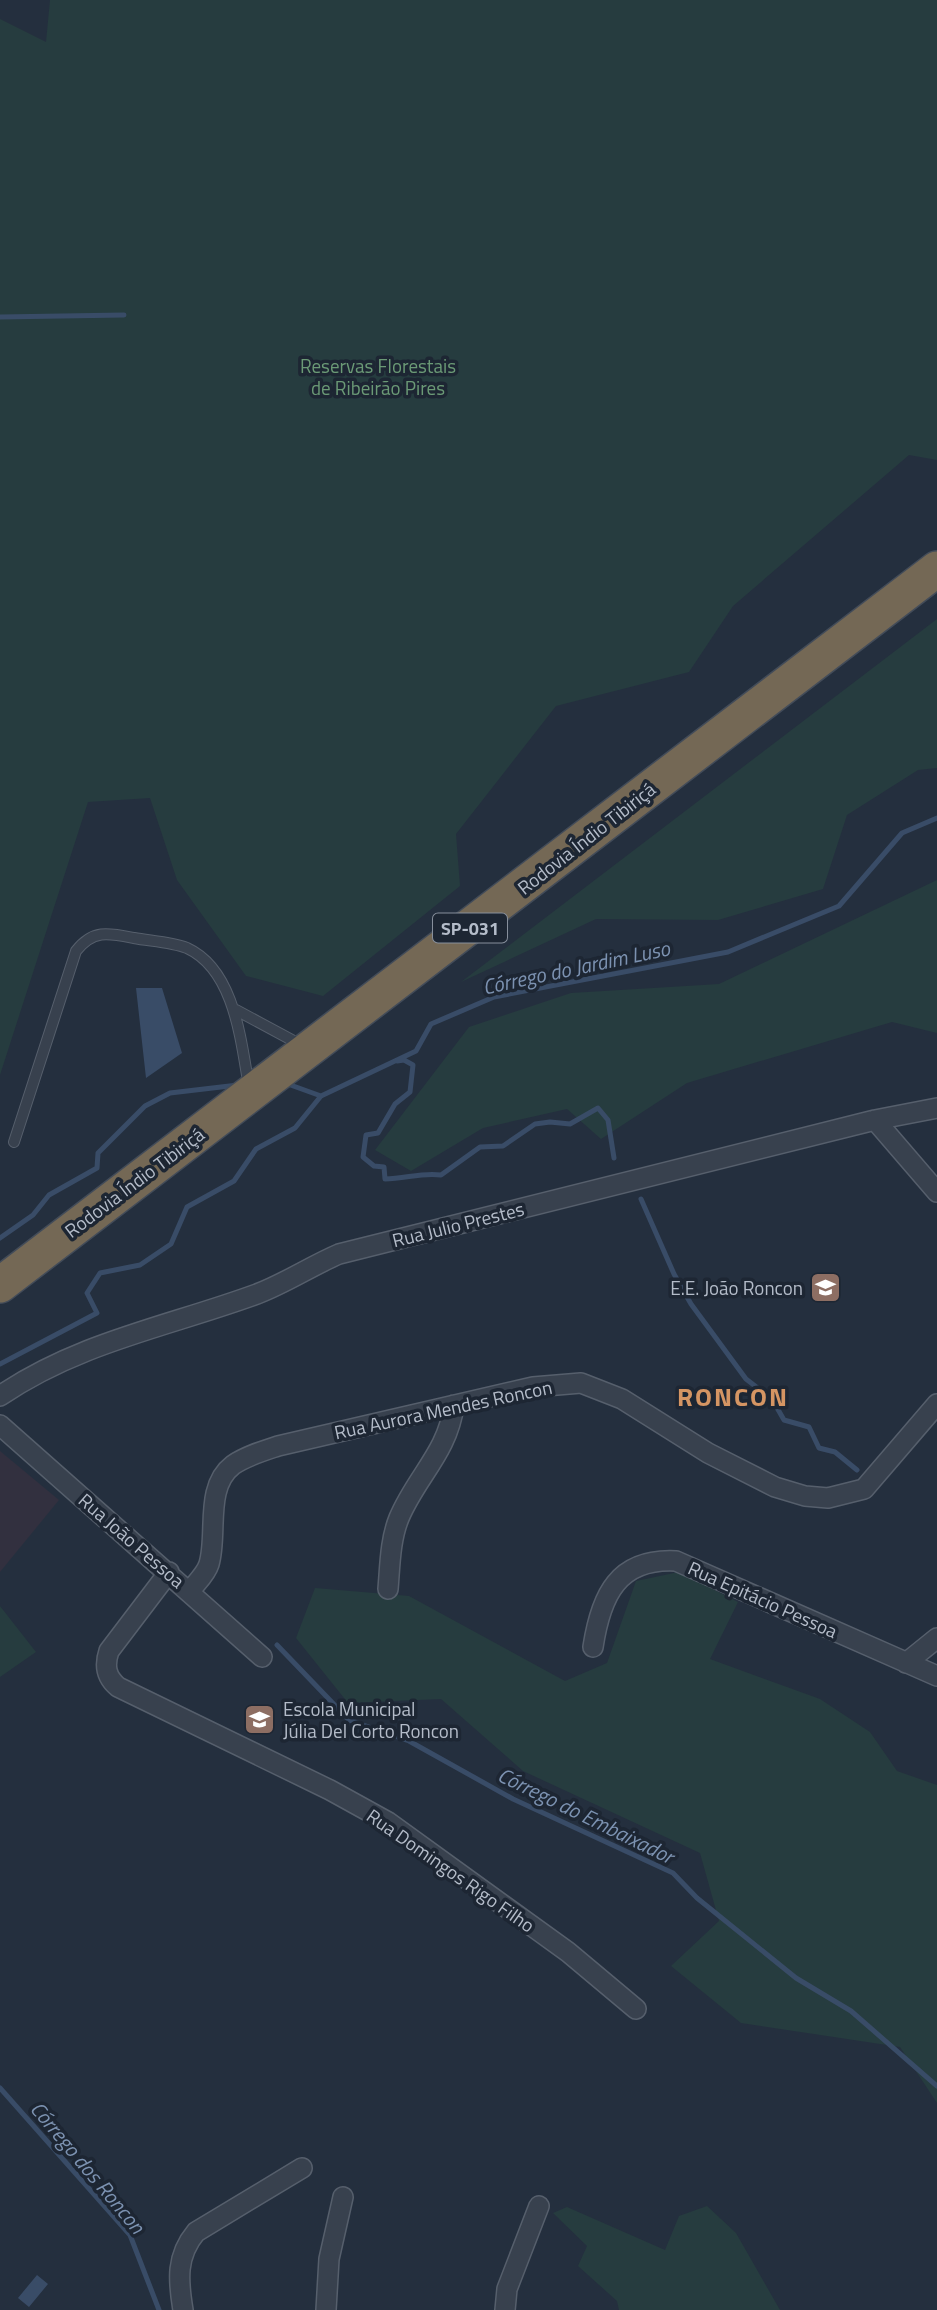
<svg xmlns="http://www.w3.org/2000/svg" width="937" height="2310" viewBox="0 0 937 2310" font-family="'Titillium Web',sans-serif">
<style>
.medical{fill:#32303f}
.green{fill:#263c3f}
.water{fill:#394c67}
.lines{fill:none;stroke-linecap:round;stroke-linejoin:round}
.stream{stroke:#394c67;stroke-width:5}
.lane-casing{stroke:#565f6c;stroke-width:12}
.street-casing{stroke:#565f6c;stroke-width:22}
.highway-casing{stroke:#434c59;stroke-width:38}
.lane{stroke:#38414e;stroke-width:10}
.street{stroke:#38414e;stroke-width:19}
.highway{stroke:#746855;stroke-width:35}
.labels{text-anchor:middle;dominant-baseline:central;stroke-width:7;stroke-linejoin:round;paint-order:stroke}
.shield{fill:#1d2633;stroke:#878f9c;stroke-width:2}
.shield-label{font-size:18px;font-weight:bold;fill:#b4bcc9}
.park-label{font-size:19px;fill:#6b9a76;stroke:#1d2633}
.street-label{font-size:19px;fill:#b4bcc9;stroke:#1d2633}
.poi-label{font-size:19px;fill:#b4bcc9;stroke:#1d2633;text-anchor:end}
.water-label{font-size:21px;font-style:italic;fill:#7c92b1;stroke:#1d2633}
.district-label{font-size:26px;font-weight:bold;letter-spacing:2px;fill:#d59563;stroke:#1d2633}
</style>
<rect width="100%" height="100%" fill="#242f3e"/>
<!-- medical -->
<path class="medical" d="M0,1451L59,1500L0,1572Z"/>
<!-- green -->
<path class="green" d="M50,0H937V460L909,455L733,606L689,672L556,706L456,834L460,886L323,996L246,976L177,880L150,798L88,802L0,1075V19L46,42Z
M937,619V768L918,770L847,815L823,889L718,920L596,919L461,982Z
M937,880V1033L892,1022L687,1083L601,1139L567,1109L483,1128L411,1171L375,1150L469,1027L571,993L719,984Z
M679,1572L738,1602L710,1659L820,1699L870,1732L897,1771L937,1785V2103L900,2047L741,2023L671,1966L719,1921L700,1853L523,1771L441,1699L348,1703L296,1638L315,1588L409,1596L565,1681L607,1663L636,1581Z
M0,1606L36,1652L0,1677Z
M707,2206L736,2233L780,2310H619L617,2301L578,2266L587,2246L553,2213L567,2207L665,2250L679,2216Z"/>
<!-- water -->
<path class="water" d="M136,988H162L182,1053L146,1078Z
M37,2275L48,2284L29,2307L18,2298Z"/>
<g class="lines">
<!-- stream -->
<path class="stream" d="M0,317L124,315
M397,1061L404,1060L413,1065L410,1092L395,1104L378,1133L366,1135L363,1157L374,1166L384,1167L385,1179C405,1179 422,1172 441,1175L480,1147L503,1146L535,1124L550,1122L570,1124L598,1108L608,1120L614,1158
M285,1083L321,1096
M641,1199L674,1274L691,1304L746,1379L772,1399L784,1420L809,1427L819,1448L835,1452L857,1470
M0,1238L33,1215L49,1195L97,1168L98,1153L145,1106L170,1093L238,1085
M0,1364L97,1313L87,1293L100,1273L140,1265L171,1244L187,1207L234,1181L256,1149L295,1128L321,1096L416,1051L431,1024L494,997L728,952L839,906L902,833L937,818
M277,1645L349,1720L409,1741L513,1799L673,1873L697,1898L796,1978L851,2011L937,2086
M0,2088L130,2235L159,2310"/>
<defs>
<path id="lane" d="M236,1010L303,1046
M14,1142L76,951C93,929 109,933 134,938C150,941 172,942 187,948C235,970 241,1042 249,1087"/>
<path id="street" d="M875,1120L937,1192
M0,1396C79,1342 170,1326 257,1294C286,1283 311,1266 339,1254L875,1120L937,1108
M0,1425L262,1657
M169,1572L109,1651C104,1666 106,1677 118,1687L330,1790L388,1822L568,1952L636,2009
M388,1589C390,1566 390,1540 399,1518C416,1477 448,1452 454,1405
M190,1591C196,1583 206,1574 209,1564C218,1534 204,1487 233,1465C246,1456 263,1451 278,1446L533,1387L581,1383L622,1399L708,1453L775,1487L805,1496L828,1498L864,1489L937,1404
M593,1647C601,1595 618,1558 676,1561L937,1676
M906,1663L937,1638
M183,2310C178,2280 176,2256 196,2232L302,2168
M326,2310L329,2259L343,2197
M505,2310L507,2289L539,2206"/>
<path id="highway" d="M0,1285L937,569"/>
</defs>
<!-- lane casing -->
<use href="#lane" class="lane-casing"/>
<!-- street casing -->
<use href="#street" class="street-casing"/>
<!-- highway casing -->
<use href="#highway" class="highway-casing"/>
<!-- lane -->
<use href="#lane" class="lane"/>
<!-- street -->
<use href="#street" class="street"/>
<!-- highway -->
<use href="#highway" class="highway"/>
</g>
<!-- icons -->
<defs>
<symbol id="school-square" viewBox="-11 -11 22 22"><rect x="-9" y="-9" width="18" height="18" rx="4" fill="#8d6e63" stroke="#1d2633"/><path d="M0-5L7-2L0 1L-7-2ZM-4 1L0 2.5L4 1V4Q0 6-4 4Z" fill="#fff"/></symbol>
</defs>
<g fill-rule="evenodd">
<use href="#school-square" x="808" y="1270" width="35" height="35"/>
<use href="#school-square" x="242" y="1702" width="35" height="35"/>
</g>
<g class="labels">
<!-- shield labels -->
<rect class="shield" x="433" y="913.5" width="74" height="29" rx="5"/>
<g class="shield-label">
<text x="470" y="928">SP-031</text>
</g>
<!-- park labels -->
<g class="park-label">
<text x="378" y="365">Reservas Florestais<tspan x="378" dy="22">de Ribeirão Pires</tspan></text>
</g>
<!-- street labels -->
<g class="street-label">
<text transform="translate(586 838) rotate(-38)">Rodovia Índio Tibiriçá</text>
<text transform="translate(134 1182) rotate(-37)">Rodovia Índio Tibiriçá</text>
<text transform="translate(458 1224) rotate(-14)">Rua Julio Prestes</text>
<text transform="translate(443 1409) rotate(-12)">Rua Aurora Mendes Roncon</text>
<text transform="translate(132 1540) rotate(41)">Rua João Pessoa</text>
<text transform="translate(763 1599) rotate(24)">Rua Epitácio Pessoa</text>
<text transform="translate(451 1870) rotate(35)">Rua Domingos Rigo Filho</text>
</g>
<!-- poi labels -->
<g class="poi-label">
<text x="803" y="1287">E.E. João Roncon</text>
<text x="283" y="1708" text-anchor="start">Escola Municipal<tspan x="283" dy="22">Júlia Del Corto Roncon</tspan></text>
</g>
<!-- water labels -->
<g class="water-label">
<text transform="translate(576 967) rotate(-12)">Córrego do Jardim Luso</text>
<text transform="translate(586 1815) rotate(26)">Córrego do Embaixador</text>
<text transform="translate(88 2167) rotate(50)">Córrego dos Roncon</text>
</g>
<!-- district labels -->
<g class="district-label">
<text x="733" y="1396">RONCON</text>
</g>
</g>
</svg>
